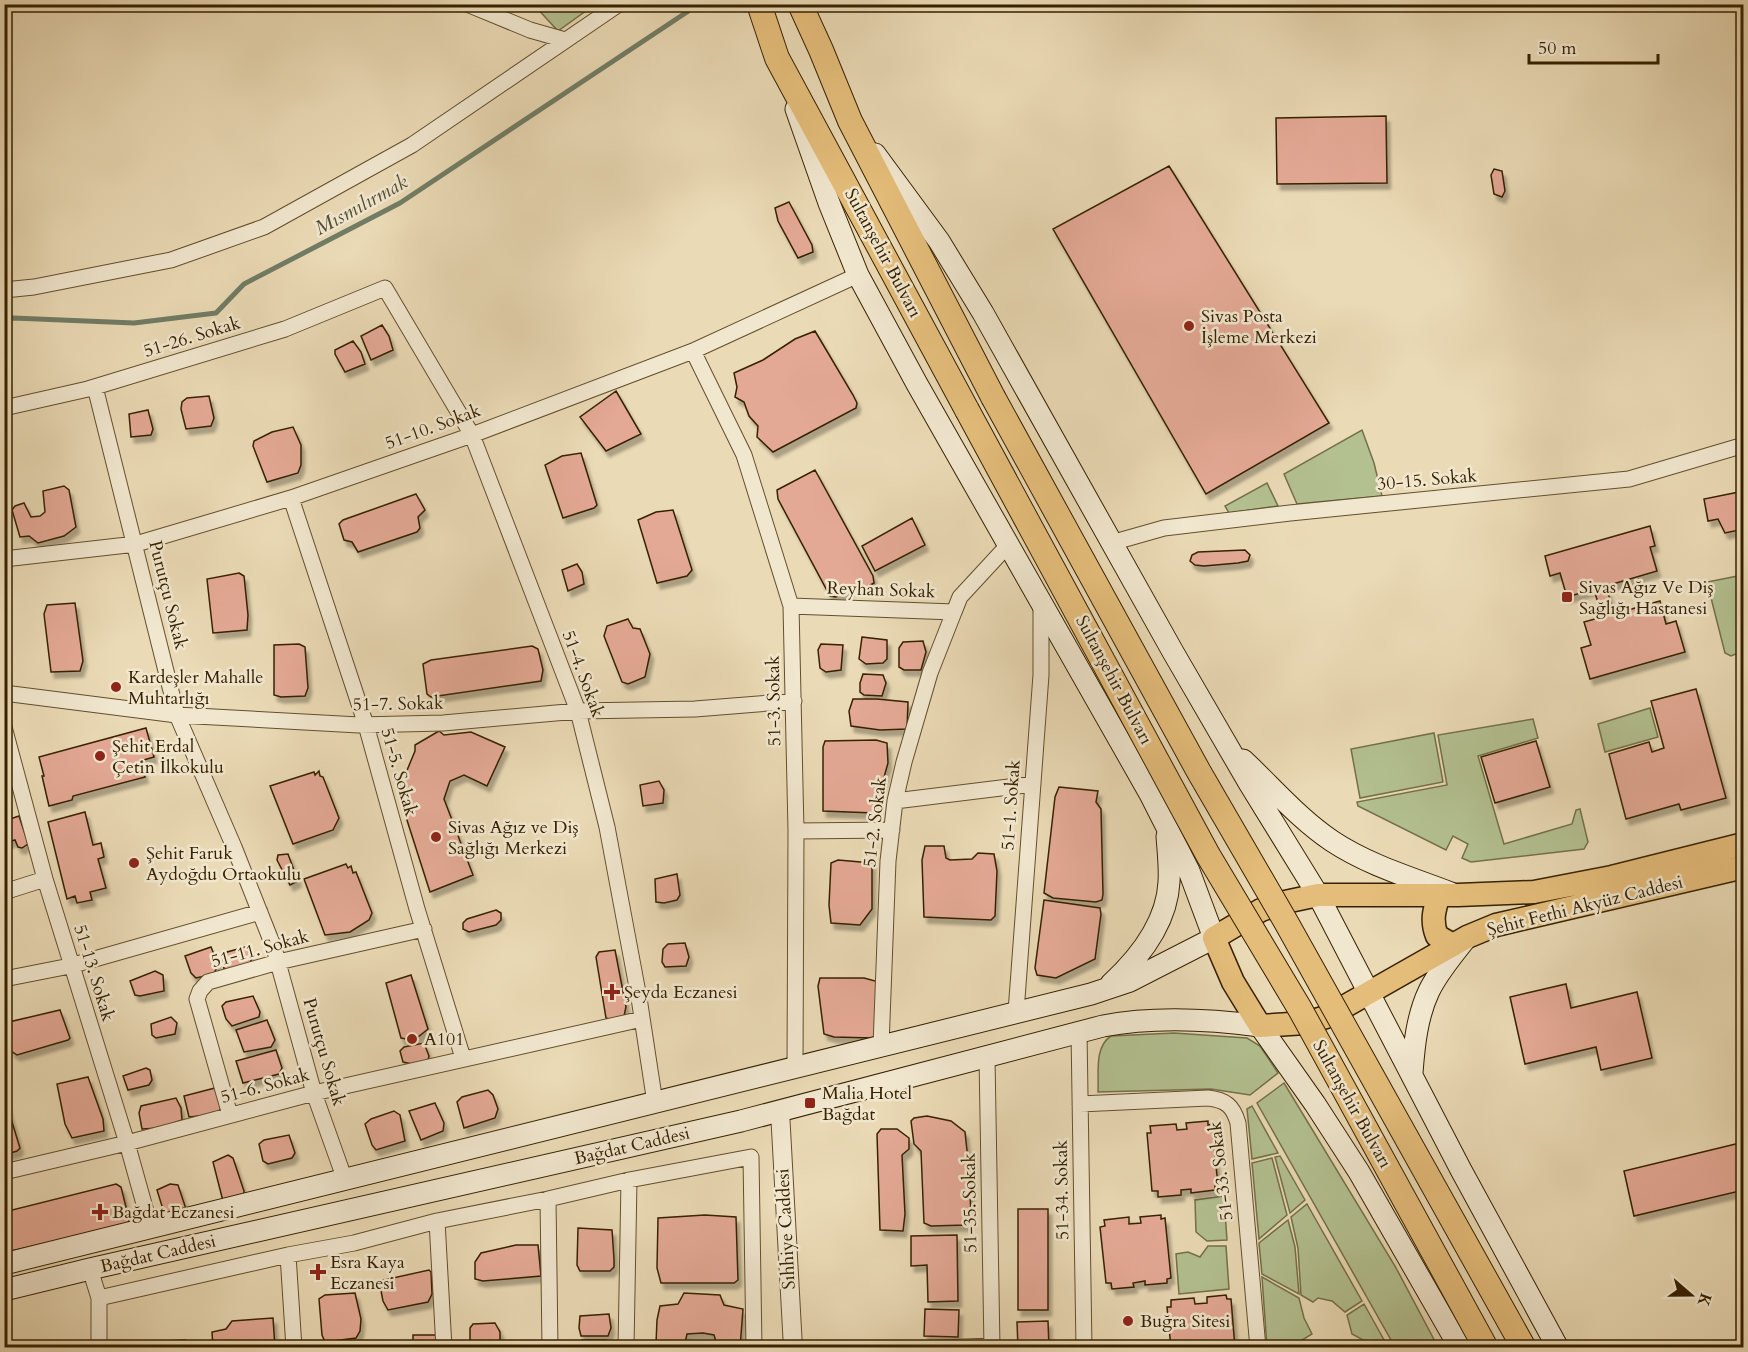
<svg xmlns="http://www.w3.org/2000/svg" width="1748" height="1352" viewBox="0 0 1748 1352" font-family="Cardo,serif">
<style>
.green{fill:#b3c090;stroke:#747048;stroke-width:1.5}
.lines{fill:none;stroke-linecap:round;stroke-linejoin:round}
.stream{stroke:#717d66;stroke-width:5}
.building{fill:#e4a995;stroke:#362100;stroke-width:1.5;filter:url(#shadow)}
.minor-casing{stroke:#634f2d;stroke-width:17}
.tertiary-casing{stroke:#634f2d;stroke-width:20}
.secondary-casing{stroke:#362100;stroke-width:23}
.primary-casing{stroke:#362100;stroke-width:25}
.trunk-casing{stroke:#362100;stroke-width:26}
.minor{stroke:#f1e7cf;stroke-width:15}
.tertiary{stroke:#f1e7cf;stroke-width:18}
.secondary{stroke:#f1e7cf;stroke-width:21}
.primary{stroke:#e5bd7a;stroke-width:22}
.trunk{stroke:#e5bd7a;stroke-width:24}
.trunk-bridge-casing{stroke:#362100;stroke-width:26;stroke-linecap:butt}
.trunk-bridge{stroke:#e5bd7a;stroke-width:24}
.poi-dot{fill:#8f2418;stroke:#f1e7cf;stroke-width:2}
.labels{text-anchor:middle;dominant-baseline:central;stroke-width:5;stroke-linejoin:round;paint-order:stroke}
.street-label{font-size:18px;fill:#362100;stroke:#f1e7cf}
.poi-label{font-size:18px;fill:#362100;stroke:#f1e7cf;text-anchor:start}
.water-label{font-size:20px;font-style:italic;fill:#534f33;stroke:#f1e7cf}
</style>
<defs>
<filter id="shadow"><feDropShadow dx="3.5" dy="6" stdDeviation="1.5" flood-color="#0004"/></filter>
</defs>
<rect width="100%" height="100%" fill="#eadab5"/>
<filter id="stains"><feTurbulence type="fractalNoise" baseFrequency=".00333" numOctaves="4"/><feColorMatrix values="0 0 0 0 .2 0 0 0 0 .09 0 0 0 0 .02 0 0 0 .5 -.17"/></filter>
<radialGradient id="worn" r=".72"><stop offset=".6" stop-color="#630" stop-opacity="0"/><stop offset="1" stop-color="#630" stop-opacity=".3"/></radialGradient>
<!-- green -->
<path class="green" d="M534,5H594L558,31Z
M1362,430L1374,463L1382,496L1297,504L1284,474Z
M1267,483L1278,506L1229,513L1225,506Z
M1743,575V651L1731,656L1725,653L1707,582Z
M1650,708L1658,737L1605,752L1598,724Z
M1533,719L1538,738L1478,756L1504,844L1572,824L1576,810L1580,809L1588,842L1584,849L1471,862L1462,858L1468,844L1453,836L1446,850L1358,806L1357,802L1447,785L1438,735Z
M1434,733L1443,782L1360,798L1351,749Z
M1174,1033L1247,1038L1260,1046L1278,1073L1250,1095L1211,1089L1098,1092C1099,1073 1094,1047 1111,1036Z
M1284,1083L1395,1266L1438,1347H1395L1257,1103Z
M1252,1106L1278,1153L1252,1159L1247,1109Z
M1280,1156L1305,1200L1290,1213L1275,1157Z
M1272,1158L1287,1215L1259,1239L1252,1163Z
M1224,1196L1227,1240L1207,1241L1196,1232L1195,1200Z
M1307,1204L1362,1301L1345,1312L1332,1301L1318,1298L1313,1302L1301,1295L1298,1248L1291,1217Z
M1288,1220L1295,1247L1299,1294L1262,1274L1259,1243Z
M1208,1246H1226L1229,1289L1179,1294L1176,1254L1188,1252L1200,1257Z
M1262,1277L1299,1298L1304,1318L1312,1334L1291,1347H1267Z
M1364,1304L1388,1347H1376L1352,1334L1347,1315Z"/>
<g class="lines">
<!-- stream -->
<path class="stream" d="M1330,4L1388,8L1404,4
M4,320L13,318L134,323L216,313L244,284L400,203L699,4"/>
</g>
<!-- building -->
<path class="building" d="M1386,116L1387,183L1277,184L1276,118Z
M1169,166L1329,423L1206,494L1053,229Z
M1494,169L1502,171L1505,191L1502,197L1494,194L1491,175Z
M789,202L812,245L813,252L798,258L778,221L775,208Z
M382,325L389,336L393,350L371,360L361,336Z
M815,331L853,395L857,403L856,408L773,452L757,437L758,426L749,416L744,402L735,397L737,387L734,373L763,360L795,339Z
M353,341L361,352L365,364L345,372L335,354V350Z
M616,391L641,434L606,451L580,417Z
M209,396L214,418L211,426L186,429L181,409L182,402L187,398Z
M148,410L153,429L151,435L131,437L129,414Z
M293,427L301,445V465L298,473L267,482L253,446L254,441L272,432Z
M581,453L597,505L594,508L563,518L545,465L562,456Z
M815,470L873,576L874,583L863,589H852L836,597L830,596L778,499L777,490Z
M64,486L69,490L76,527L64,536L38,543L29,536L20,537L12,510L15,506L24,503L31,517L40,516L45,512L43,491Z
M1744,491V529L1725,533L1718,519L1708,521L1704,499Z
M416,494L425,510L418,517L420,528L417,532L358,552L352,542L344,540L339,524L343,520Z
M673,510L692,570L687,576L657,583L638,520L656,512Z
M912,518L925,545L875,571L862,546Z
M1650,526L1655,546L1650,547L1657,571L1606,586L1614,614L1660,601L1666,624L1676,621L1685,652L1590,679L1581,648L1591,645L1584,622L1602,617L1594,589L1567,597L1560,573L1550,576L1545,556Z
M1245,550L1250,555L1248,561L1238,563L1204,566L1195,565L1190,561L1192,555L1198,552Z
M577,564L582,572L584,584L568,591L562,570Z
M239,573L244,576L248,615L247,630L213,633L207,579Z
M75,603L83,661L80,671L51,672L44,614L47,605Z
M628,619L633,628L640,629L650,654L645,677L628,684L622,682L604,636L607,626Z
M862,637L887,640V659L883,663L866,664L859,659Z
M923,641L926,652L921,670H904L899,667V648L903,642Z
M299,644L305,647L308,688L305,696L281,697L274,695V645Z
M821,644L843,645L841,670L826,672L820,668L818,650Z
M532,646L538,649L543,670L541,681L431,697L427,694L423,664L431,660Z
M863,674L883,675L886,683L882,696L864,695L860,692V683Z
M1696,689L1726,798L1681,810L1679,804L1626,819L1609,754L1649,742L1652,752L1664,748L1651,701Z
M853,699H877L908,702L907,729L880,730L851,726L849,711Z
M146,728L154,757L140,761L145,777L73,796L72,800L49,806L42,776H44L39,757Z
M439,731L444,735L471,732L505,747L487,786L464,775L450,781L444,799L473,875L430,892L398,792L415,751V745Z
M876,740L887,743L888,763L874,813L823,811V747L825,741Z
M1536,741L1550,787L1495,803L1481,757Z
M319,771L320,776L323,777L339,818L333,830L293,844L270,786L314,772L315,775Z
M659,781L664,790L663,803L643,806L640,785Z
M1059,787L1098,791L1096,802L1101,809L1103,894L1102,900L1096,902L1053,898L1044,893L1055,797Z
M85,812L93,845L101,843L104,857L98,859L106,888L90,892L92,900L77,903L75,896L67,899L48,822Z
M19,816L27,840L28,844L22,848L18,847L15,840L4,843V821Z
M925,846H944L946,858L950,860L972,859L978,853L994,854L997,871L995,916L991,920L924,917L922,860Z
M288,854L298,881L290,885L277,860L278,855Z
M838,860L872,863V909L860,925L831,923L829,905L831,863Z
M346,864L348,868L351,866L353,873L356,872L372,913L369,920L350,932L325,935L304,879Z
M677,874L680,895L677,900L664,903L656,902L655,879Z
M1044,900L1100,908L1101,914L1095,959L1056,978L1037,975L1035,968Z
M496,910L501,913V920L496,925L469,932L463,929V923L467,919Z
M685,943L689,957L686,966L665,967L662,962L663,949L668,944Z
M211,947L218,964L214,974L196,978L191,973L185,956Z
M246,947L251,957V965L233,970L224,969L223,957L227,952Z
M615,950L626,1007L624,1016L613,1020L606,1018L596,957L599,952Z
M155,971L163,975L164,991L140,996L135,995L130,981Z
M411,975L428,1029L418,1037L407,1039L401,1038L386,983Z
M820,978H864L879,982L878,1028L873,1038L834,1037L824,1034L818,986Z
M1566,984L1571,1008L1637,992L1652,1058L1601,1070L1596,1047L1525,1064L1510,997Z
M253,996L260,1012L259,1017L232,1026L226,1019L222,1006L226,1002Z
M60,1010L70,1038L68,1040L17,1055L11,1051L7,1027L9,1022Z
M171,1017L177,1023L175,1034L156,1038L152,1035L151,1024Z
M267,1020L275,1040L271,1047L244,1052L236,1030Z
M424,1043L429,1056L428,1060L412,1064L403,1062L400,1051L404,1047Z
M276,1050L282,1068L279,1074L243,1083L236,1061Z
M146,1068L150,1070L152,1080L149,1085L128,1090L123,1076Z
M88,1077L103,1119L104,1131L72,1138L65,1124L57,1084Z
M215,1088L221,1108L217,1114L189,1117L184,1096Z
M488,1090L493,1095L498,1109L495,1118L464,1128L457,1102L462,1097Z
M4,1096L20,1148L17,1151L4,1155Z
M176,1098L181,1108L182,1120L160,1128L142,1129L139,1113L141,1106Z
M435,1103L444,1123L443,1131L421,1140L409,1111Z
M394,1111L400,1115L405,1141L376,1150L372,1145L365,1124L371,1119Z
M927,1116L951,1121L965,1132L969,1169L971,1217L966,1225L931,1226L924,1223L921,1151L914,1144L911,1121L914,1118Z
M1208,1121V1125L1212,1124L1218,1186H1215V1190L1191,1193V1189L1181,1190V1195L1158,1197V1191H1152L1147,1133H1151L1150,1126L1176,1124L1177,1130L1187,1129L1186,1123Z
M881,1129H897L909,1138V1149L902,1155L905,1214L903,1231L880,1230L877,1134Z
M289,1135L295,1153L292,1158L268,1164L263,1161L259,1144L264,1140Z
M1744,1142V1190L1634,1216L1624,1171Z
M228,1155L233,1158L244,1191L243,1199L224,1205L213,1162Z
M116,1184L121,1187L129,1219L128,1224L7,1252L4,1242V1212Z
M170,1184L178,1185L186,1209L166,1219L157,1190Z
M1018,1209H1048V1310H1018Z
M705,1215L736,1217L738,1280L734,1283H661L657,1268L658,1218Z
M1161,1215V1219L1165,1218L1171,1278L1167,1279V1283L1145,1285V1281L1133,1283L1134,1287L1112,1289L1111,1283H1106L1100,1227L1105,1226L1104,1220L1129,1217V1224L1141,1223L1140,1217Z
M578,1228L612,1230L614,1259V1267L610,1271H580L577,1265Z
M957,1235L958,1301L928,1302L927,1265L911,1266V1236Z
M516,1245H538L541,1276L483,1281L475,1279V1262L481,1253Z
M429,1270L431,1272L432,1294L428,1302L388,1310L383,1301L379,1281Z
M355,1293L361,1319L360,1331L356,1338L325,1342L322,1335L319,1299L325,1295Z
M684,1293L720,1295L724,1305L743,1309L740,1348H718L714,1335L703,1333L687,1334L684,1348H663L656,1344L657,1320L660,1306L678,1304Z
M1226,1295L1227,1299H1231L1235,1348H1171L1167,1307H1171V1300L1194,1298L1195,1304L1207,1303V1297Z
M925,1309L959,1310L958,1337L924,1336Z
M609,1314L611,1328L608,1336H581L579,1328L580,1316Z
M273,1318L275,1348H213L212,1332L226,1329L232,1321Z
M1048,1321L1049,1348H1018L1017,1322Z
M495,1323L500,1332V1340L497,1343L482,1344L470,1340V1328L473,1324Z
M413,1335H436V1348H413Z
M185,1340L190,1342V1348H146V1342Z
M582,1340H606L611,1342L612,1347L579,1348Z"/>
<g class="lines">
<defs>
<path id="minor" d="M467,4L530,30L565,40
M4,290L34,287L171,260L264,227L412,145L619,4
M693,351L744,455L791,606L796,831L795,1068
M95,387L177,715L234,847L274,948L314,1093L345,1180
M4,408L88,389L285,329L385,288L472,435L578,711L607,827L639,998L655,1103
M291,498L366,725L417,909L463,1058
M1111,543L1164,528L1290,513L1629,479L1744,445
M4,559L136,544L291,498L472,435L693,351L858,275
M791,606L954,612L960,597L1009,544
M4,693L177,715L359,725L443,723L578,711L695,709L794,701
M4,727L45,879L127,1143L151,1229
M895,801L1033,784
M796,831L892,830
M4,892L45,879
M4,979L70,966L260,912
M1016,1012L1041,675V604
M1079,1032L1084,1348
M881,1046L888,861L895,801L904,762L930,673L954,612
M987,1057L992,1348
M1080,1104L1208,1098C1226,1100 1233,1106 1238,1123L1258,1348
M230,1115L197,999L200,991L208,982L278,962L424,929
M4,1172L127,1143L314,1093L642,1019
M548,1199L550,1348
M437,1221L444,1348
M288,1255L294,1348
M90,1269L99,1298V1348
M99,1298L288,1255L354,1243L437,1221L548,1199L629,1180L751,1157L754,1348
M626,1348L629,1180
M939,1348L992,1346"/>
<path id="tertiary" d="M780,1111L793,1348"/>
<path id="secondary" d="M875,154L939,241L983,313L1173,652L1249,783L1318,895L1461,1170L1558,1348
M1243,760C1272,787 1299,819 1332,841C1368,865 1412,878 1451,893
M1111,984C1140,957 1167,923 1169,882C1170,867 1168,851 1167,836
M1412,1073C1414,1046 1417,1016 1429,991C1438,972 1453,955 1466,938
M4,1264L1091,994L1130,981L1214,938L1189,871L1150,794L917,384L858,275L829,203L796,109
M4,1290L90,1269L741,1121L1103,1026C1155,1016 1208,1019 1260,1026L1315,1104L1359,1172L1460,1348"/>
<path id="primary" d="M1744,844L1612,877L1534,892L1458,895H1318L1285,902L1261,910L1214,938L1233,982L1260,1026L1306,1023L1326,1017L1467,937L1496,925L1744,867
M1439,895C1434,910 1431,921 1437,936L1453,945"/>
<path id="trunk" d="M759,4L777,58L967,410
M800,4L821,50L850,121L993,397"/>
</defs>
<!-- minor casing -->
<use href="#minor" class="minor-casing"/>
<!-- tertiary casing -->
<use href="#tertiary" class="tertiary-casing"/>
<!-- secondary casing -->
<use href="#secondary" class="secondary-casing"/>
<!-- primary casing -->
<use href="#primary" class="primary-casing"/>
<!-- trunk casing -->
<use href="#trunk" class="trunk-casing"/>
<!-- minor -->
<use href="#minor" class="minor"/>
<!-- tertiary -->
<use href="#tertiary" class="tertiary"/>
<!-- secondary -->
<use href="#secondary" class="secondary"/>
<!-- primary -->
<use href="#primary" class="primary"/>
<!-- trunk -->
<use href="#trunk" class="trunk"/>
<defs>
<path id="trunk-bridge" d="M993,397L1199,772L1286,922L1524,1348
M967,410L1208,855L1300,1009L1486,1348"/>
</defs>
<!-- trunk-bridge casing -->
<use href="#trunk-bridge" class="trunk-bridge-casing"/>
<!-- trunk-bridge -->
<use href="#trunk-bridge" class="trunk-bridge"/>
</g>
<!-- markers -->
<g class="poi-dot">
<circle cx="1189" cy="326" r="6"/>
<rect x="1561" y="591" width="12" height="12" rx="3"/>
<circle cx="116" cy="687" r="6"/>
<circle cx="100" cy="756" r="6"/>
<circle cx="436" cy="837" r="6"/>
<circle cx="134" cy="863" r="6"/>
<path d="M609 983h6v6h6v6h-6v6h-6v-6h-6v-6h6z"/>
<circle cx="412" cy="1039" r="6"/>
<rect x="804" y="1097" width="12" height="12" rx="3"/>
<path d="M97 1203h6v6h6v6h-6v6h-6v-6h-6v-6h6z"/>
<path d="M315 1263h6v6h6v6h-6v6h-6v-6h-6v-6h6z"/>
<circle cx="1128" cy="1321" r="6"/>
</g>
<g class="labels">
<!-- street labels -->
<g class="street-label">
<text transform="translate(883 253) rotate(62)">Sultanşehir Bulvarı</text>
<text transform="translate(192 337) rotate(-17)">51-26. Sokak</text>
<text transform="translate(433 427) rotate(-20)">51-10. Sokak</text>
<text transform="translate(1427 480) rotate(-5)">30-15. Sokak</text>
<text transform="translate(881 590) rotate(2)">Reyhan Sokak</text>
<text transform="translate(168 595) rotate(76)">Purutçu Sokak</text>
<text transform="translate(583 674) rotate(70)">51-4. Sokak</text>
<text transform="translate(1114 680) rotate(62)">Sultanşehir Bulvarı</text>
<text transform="translate(774 701) rotate(-91)">51-3. Sokak</text>
<text transform="translate(398 704) rotate(-1)">51-7. Sokak</text>
<text transform="translate(399 772) rotate(74)">51-5. Sokak</text>
<text transform="translate(1011 805) rotate(-86)">51-1. Sokak</text>
<text transform="translate(875 822) rotate(-83)">51-2. Sokak</text>
<text transform="translate(1585 906) rotate(-14)">Şehit Fethi Akyüz Caddesi</text>
<text transform="translate(260 949) rotate(-15)">51-11. Sokak</text>
<text transform="translate(94 973) rotate(73)">51-13. Sokak</text>
<text transform="translate(324 1052) rotate(74)">Purutçu Sokak</text>
<text transform="translate(265 1086) rotate(-15)">51-6. Sokak</text>
<text transform="translate(1352 1104) rotate(61)">Sultanşehir Bulvarı</text>
<text transform="translate(632 1146) rotate(-13)">Bağdat Caddesi</text>
<text transform="translate(1221 1171) rotate(-97)">51-33. Sokak</text>
<text transform="translate(1062 1190) rotate(-91)">51-34. Sokak</text>
<text transform="translate(970 1203) rotate(-91)">51-35. Sokak</text>
<text transform="translate(786 1229) rotate(-93)">Sıhhiye Caddesi</text>
<text transform="translate(158 1254) rotate(-13)">Bağdat Caddesi</text>
</g>
<!-- poi labels -->
<g class="poi-label">
<text x="1201" y="316">Sivas Posta<tspan x="1201" dy="21">İşleme Merkezi</tspan></text>
<text x="1579" y="587">Sivas Ağız Ve Diş<tspan x="1579" dy="21">Sağlığı Hastanesi</tspan></text>
<text x="128" y="677">Kardeşler Mahalle<tspan x="128" dy="21">Muhtarlığı</tspan></text>
<text x="112" y="746">Şehit Erdal<tspan x="112" dy="21">Çetin İlkokulu</tspan></text>
<text x="448" y="827">Sivas Ağız ve Diş<tspan x="448" dy="21">Sağlığı Merkezi</tspan></text>
<text x="146" y="853">Şehit Faruk<tspan x="146" dy="21">Aydoğdu Ortaokulu</tspan></text>
<text x="624" y="992">Şeyda Eczanesi</text>
<text x="424" y="1039">A101</text>
<text x="822" y="1093">Malia Hotel<tspan x="822" dy="21">Bağdat</tspan></text>
<text x="112" y="1212">Bağdat Eczanesi</text>
<text x="330" y="1262">Esra Kaya<tspan x="330" dy="21">Eczanesi</tspan></text>
<text x="1140" y="1321">Buğra Sitesi</text>
</g>
<!-- water labels -->
<g class="water-label">
<text transform="translate(361 205) rotate(-29)">Mısmılırmak</text>
</g>
</g>
<!-- margin -->
<rect width="1748" height="1352" fill="none" stroke="#eadab5" stroke-width="24"/>
<rect x="6" y="6" width="1736" height="1340" fill="none" stroke="#362100" stroke-width="3"/>
<rect x="12" y="12" width="1724" height="1328" fill="none" stroke="#362100" stroke-width="1.5"/>
<!-- north arrow -->
<g transform="translate(1691 1295) rotate(110)" stroke="#f1e7cf" stroke-width="4.5" paint-order="stroke">
<path d="M0-4.5L10 22L0 15L-10 22Z" fill="#362100"/>
<text y="-9" font-size="16" font-weight="bold" text-anchor="middle" fill="#362100">K</text>
</g>
<!-- scale -->
<path d="M1529 54v9h129v-9" fill="none" stroke="#362100" stroke-width="3"/>
<text x="1538" y="54" font-size="18" fill="#362100" stroke="#f1e7cf" stroke-width="4.5" paint-order="stroke">50 m</text>
<rect width="100%" height="100%" filter="url(#stains)"/>
<rect width="100%" height="100%" fill="url(#worn)"/>
</svg>
